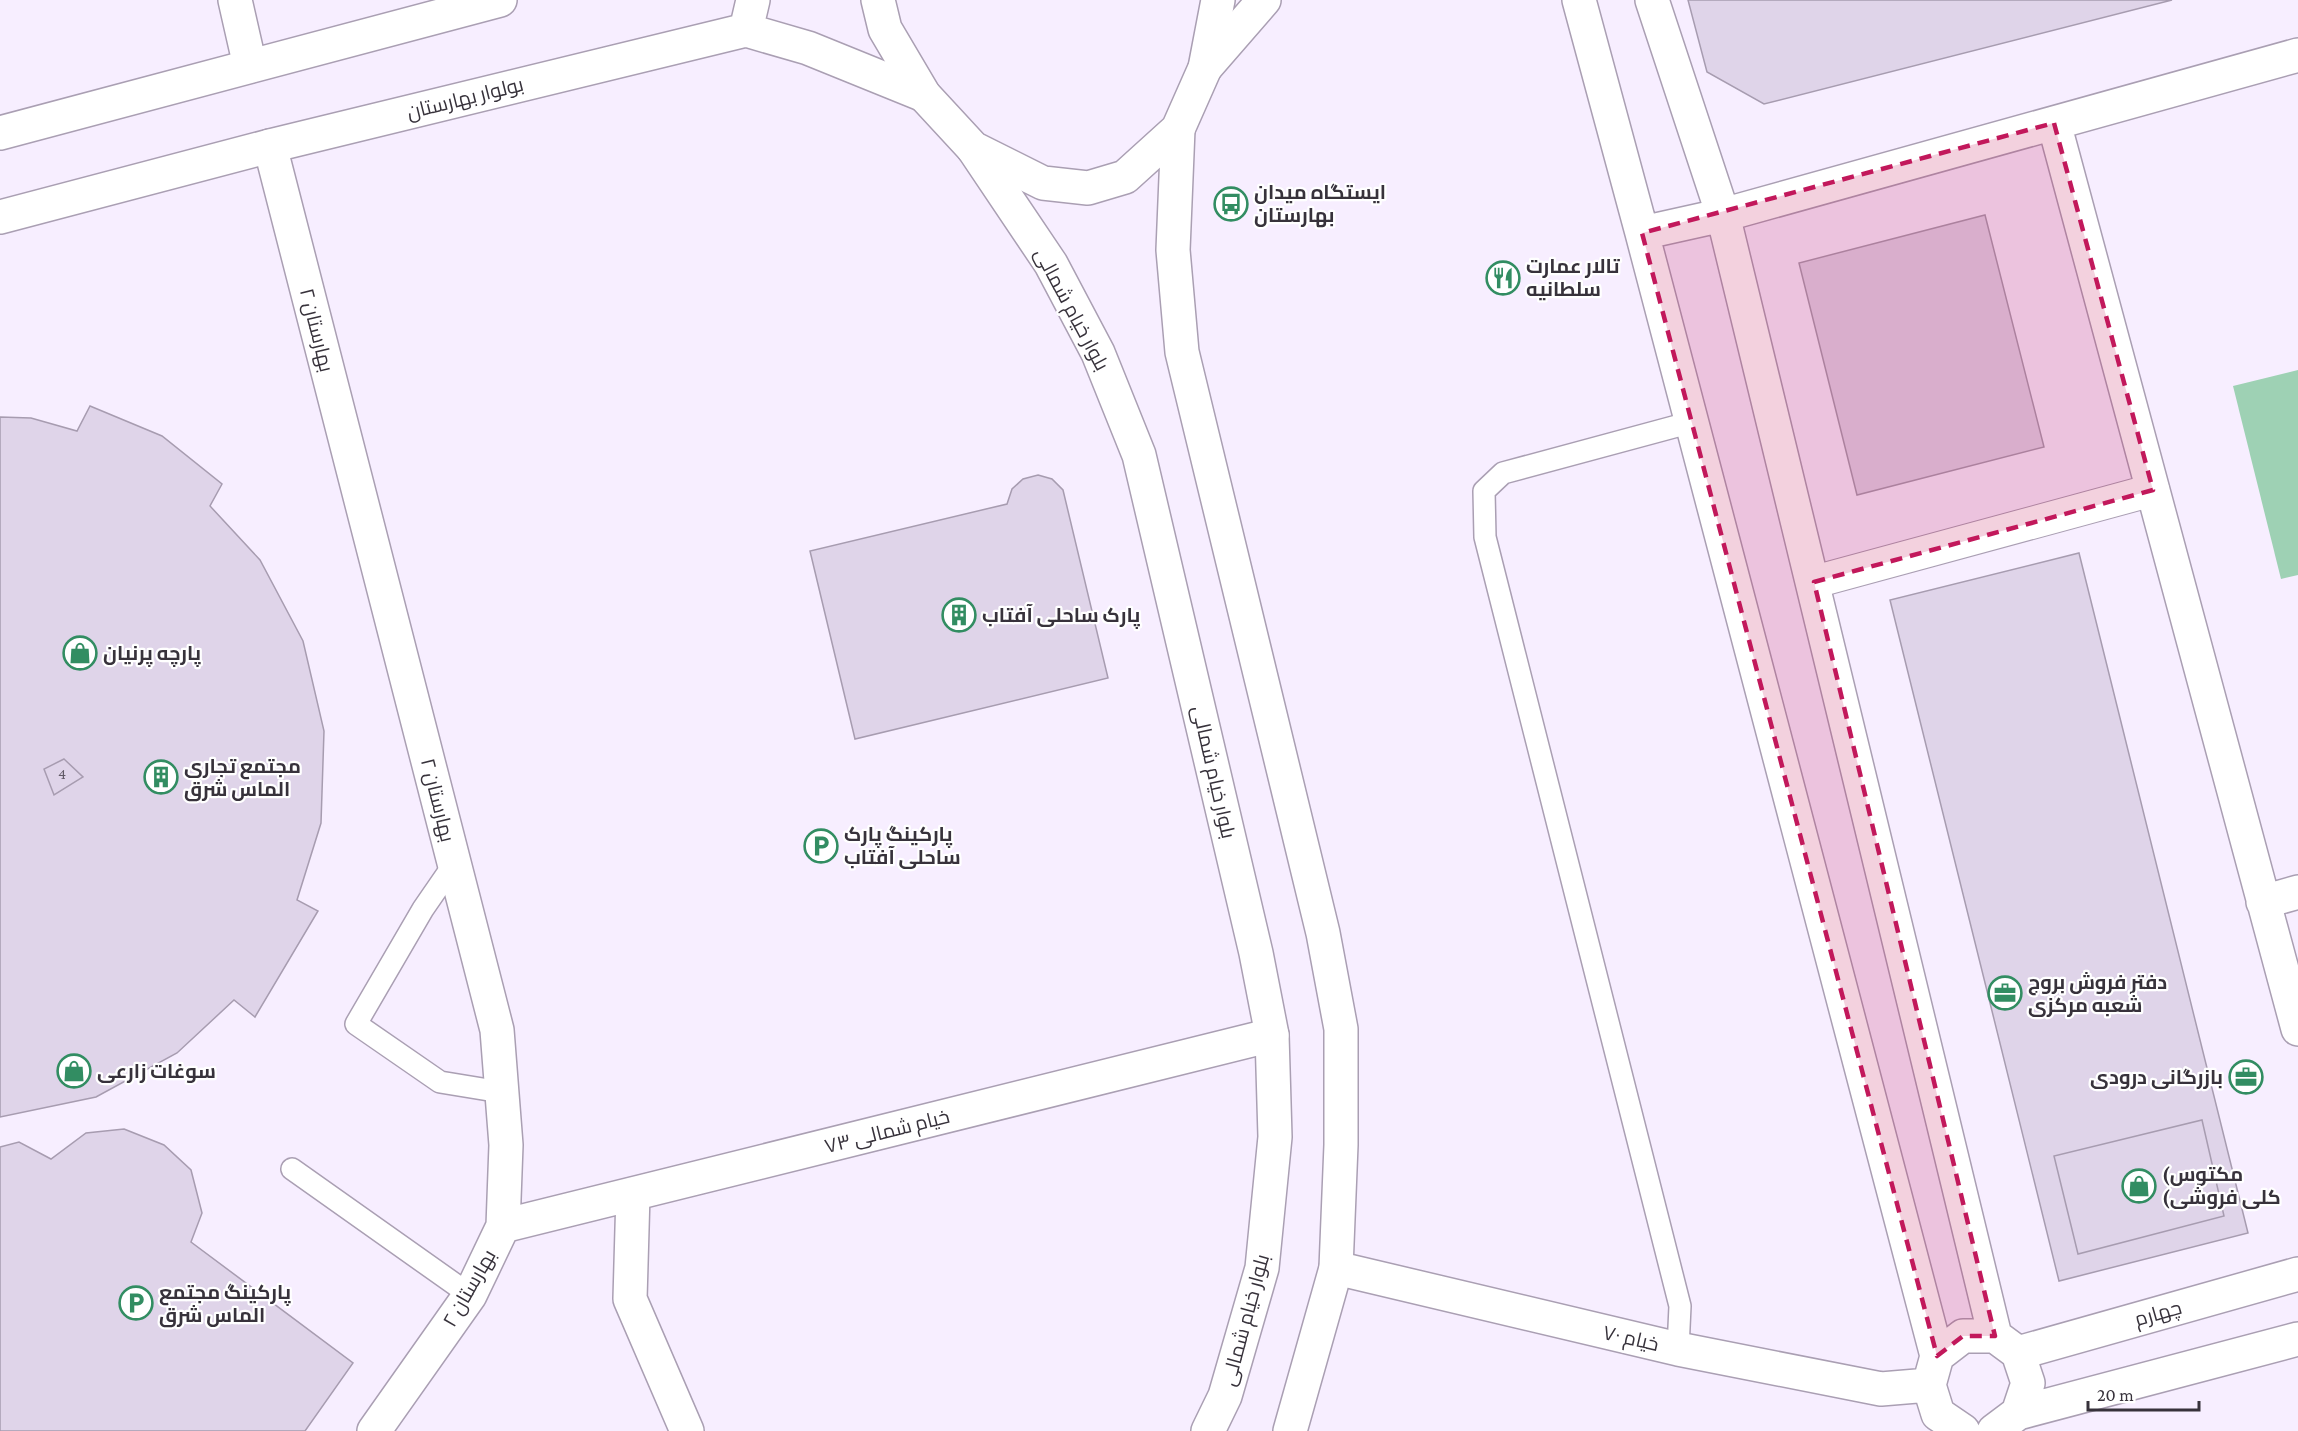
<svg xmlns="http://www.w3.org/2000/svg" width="2298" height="1431" viewBox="0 0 2298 1431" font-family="'Crimson Pro',Cairo,serif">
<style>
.green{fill:#9ed1b4}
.building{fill:#dfd4e9;stroke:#a79cb0;stroke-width:1.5}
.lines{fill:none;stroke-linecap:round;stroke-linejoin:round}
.service-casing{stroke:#aa9fb3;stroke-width:24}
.pedestrian-casing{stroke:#aa9fb3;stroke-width:34}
.minor-casing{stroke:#aa9fb3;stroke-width:36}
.tertiary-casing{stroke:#aa9fb3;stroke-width:36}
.secondary-casing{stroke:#aa9fb3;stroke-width:36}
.service{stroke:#fff;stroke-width:21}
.pedestrian{stroke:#fff;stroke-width:32}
.minor{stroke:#fff;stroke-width:33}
.tertiary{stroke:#fff;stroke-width:33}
.secondary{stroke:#fff;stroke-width:33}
.marked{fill:#c2185b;fill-opacity:0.2;stroke:#c2185b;stroke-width:4.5;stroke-dasharray:12 8;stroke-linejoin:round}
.labels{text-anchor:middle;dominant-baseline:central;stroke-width:4.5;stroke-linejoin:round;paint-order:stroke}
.number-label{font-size:16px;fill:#615a66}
.street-label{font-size:20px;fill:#37323b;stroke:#fff}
.poi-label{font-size:20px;font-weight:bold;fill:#37323b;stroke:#fff;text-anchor:start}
</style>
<rect width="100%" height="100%" fill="#f7eeff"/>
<!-- green -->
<path class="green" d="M2298,370V575L2281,579L2233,386Z"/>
<!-- building -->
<path class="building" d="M1688,0H2172L1764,104L1707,72Z
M1985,215L2044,447L1857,495L1799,263Z
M90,406L162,436L222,484L210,506L260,560L303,641L324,731L321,823L297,900L318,911L255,1017L234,1000L177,1053L96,1097L0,1117V417L31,418L77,431Z
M1038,475L1052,479L1063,490L1108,678L855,739L810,551L1007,504L1012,489L1023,479Z
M2079,553L2248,1233L2059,1281L1890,600Z
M64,759L83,777L54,795L44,769Z
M2202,1120L2224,1216L2078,1254L2054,1156Z
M124,1129L164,1145L191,1170L202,1213L191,1242L353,1363L305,1431H0V1147L19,1142L51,1159L86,1133Z"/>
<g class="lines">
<defs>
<path id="service" d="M454,864L423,909L356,1024L440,1082L501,1092
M292,1169L470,1295
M1678,1349L1680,1306L1485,537L1484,491L1503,473L1692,422"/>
<path id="pedestrian" d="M1814,582L2153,490"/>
<path id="minor" d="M235,0L250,66
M1579,0L1642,233L1937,1356
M1652,0L1723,215L1995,1336
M1205,68L1264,0
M2054,123L2298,1029
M270,146L497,1030L506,1145L503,1226L470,1295L374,1431
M1642,233L1723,215L2298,55
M2263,902L2298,892
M633,1194L630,1299L687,1431
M503,1226L1272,1035
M1336,1268L1678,1349L1881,1389L1929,1385
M2018,1353L2298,1274
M2018,1413L2298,1339
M1963,1431L1938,1414L1929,1385L1937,1356L1963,1336H1995L2018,1353L2028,1383L2018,1413L1994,1431"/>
<path id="tertiary" d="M746,30L753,0
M1178,129L1173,250L1182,352L1323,933L1341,1029V1145L1336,1268L1290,1431
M0,133L500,0
M973,148L1051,264L1098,353L1139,455L1256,953L1272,1035L1275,1137L1262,1268L1225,1396L1208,1431
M0,217L270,146L746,30L808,48L924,95"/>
<path id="secondary" d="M878,0L885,29L924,95L973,148L1043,183L1088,188L1125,177L1178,129L1205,68L1218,0"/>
</defs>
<!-- service casing -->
<use href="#service" class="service-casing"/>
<!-- pedestrian casing -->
<use href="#pedestrian" class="pedestrian-casing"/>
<!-- minor casing -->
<use href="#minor" class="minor-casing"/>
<!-- tertiary casing -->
<use href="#tertiary" class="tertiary-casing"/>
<!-- secondary casing -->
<use href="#secondary" class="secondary-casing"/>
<!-- service -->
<use href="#service" class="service"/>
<!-- pedestrian -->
<use href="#pedestrian" class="pedestrian"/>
<!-- minor -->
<use href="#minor" class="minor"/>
<!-- tertiary -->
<use href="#tertiary" class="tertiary"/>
<!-- secondary -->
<use href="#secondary" class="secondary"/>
</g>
<!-- marked area -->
<path class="marked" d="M2054,123L2153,490L1814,582L1995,1336H1963L1937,1356L1642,233Z"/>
<!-- icons -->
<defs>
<symbol id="bus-ring" viewBox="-11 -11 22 22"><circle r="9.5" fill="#fff" stroke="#328d62" stroke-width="1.5"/><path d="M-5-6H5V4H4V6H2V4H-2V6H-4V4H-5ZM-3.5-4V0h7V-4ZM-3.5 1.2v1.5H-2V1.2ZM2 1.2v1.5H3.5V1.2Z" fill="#328d62"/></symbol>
<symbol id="restaurant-ring" viewBox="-11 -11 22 22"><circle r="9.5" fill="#fff" stroke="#328d62" stroke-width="1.5"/><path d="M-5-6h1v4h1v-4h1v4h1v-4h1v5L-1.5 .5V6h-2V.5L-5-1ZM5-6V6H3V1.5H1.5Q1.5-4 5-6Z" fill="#328d62"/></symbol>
<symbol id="building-ring" viewBox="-11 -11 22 22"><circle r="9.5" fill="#fff" stroke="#328d62" stroke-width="1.5"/><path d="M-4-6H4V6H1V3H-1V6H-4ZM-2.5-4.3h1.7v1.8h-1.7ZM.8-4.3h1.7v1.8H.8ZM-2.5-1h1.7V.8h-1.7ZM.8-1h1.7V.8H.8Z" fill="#328d62"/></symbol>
<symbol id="shop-ring" viewBox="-11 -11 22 22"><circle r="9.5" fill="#fff" stroke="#328d62" stroke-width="1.5"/><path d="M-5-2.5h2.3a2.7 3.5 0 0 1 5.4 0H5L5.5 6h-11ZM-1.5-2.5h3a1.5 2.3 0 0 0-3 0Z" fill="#328d62"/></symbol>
<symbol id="parking-ring" viewBox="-11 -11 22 22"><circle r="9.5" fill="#fff" stroke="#328d62" stroke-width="1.5"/><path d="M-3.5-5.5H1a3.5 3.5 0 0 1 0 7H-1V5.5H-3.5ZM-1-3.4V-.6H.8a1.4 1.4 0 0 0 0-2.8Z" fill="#328d62"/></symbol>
<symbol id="office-ring" viewBox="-11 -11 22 22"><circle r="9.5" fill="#fff" stroke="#328d62" stroke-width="1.5"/><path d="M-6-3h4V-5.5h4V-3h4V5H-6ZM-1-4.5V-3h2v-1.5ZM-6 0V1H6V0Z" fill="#328d62"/></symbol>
</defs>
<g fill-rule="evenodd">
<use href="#bus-ring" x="1212" y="185" width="38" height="38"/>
<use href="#restaurant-ring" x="1484" y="259" width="38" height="38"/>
<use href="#building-ring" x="940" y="596" width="38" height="38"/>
<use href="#shop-ring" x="61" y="634" width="38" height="38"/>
<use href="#building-ring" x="142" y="758" width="38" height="38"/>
<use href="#parking-ring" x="802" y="827" width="38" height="38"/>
<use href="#office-ring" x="1986" y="974" width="38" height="38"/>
<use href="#shop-ring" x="55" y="1052" width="38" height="38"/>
<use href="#office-ring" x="2227" y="1058" width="38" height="38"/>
<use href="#shop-ring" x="2120" y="1167" width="38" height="38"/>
<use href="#parking-ring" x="117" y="1284" width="38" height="38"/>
</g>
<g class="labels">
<!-- number labels -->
<g class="number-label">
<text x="62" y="773">4</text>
</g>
<!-- street labels -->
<g class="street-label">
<text transform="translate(465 98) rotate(-14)">بولوار بهارستان</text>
<text transform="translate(1072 309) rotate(62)">بلوار خیام شمالی</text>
<text transform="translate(317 330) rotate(76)">بهارستان ۲</text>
<text transform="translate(1214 772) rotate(77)">بلوار خیام شمالی</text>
<text transform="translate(438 800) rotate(76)">بهارستان ۲</text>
<text transform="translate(887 1131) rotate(-14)">خیام شمالی ۷۳</text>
<text transform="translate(469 1288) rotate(-60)">بهارستان ۲</text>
<text transform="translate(2158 1313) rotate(-16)">چهارم</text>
<text transform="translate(1245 1320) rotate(-75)">بلوار خیام شمالی</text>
<text transform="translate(1631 1338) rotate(13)">خیام ۷۰</text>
</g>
<!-- poi labels -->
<g class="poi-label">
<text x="1254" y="192">ایستگاه میدان<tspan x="1254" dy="23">بهارستان</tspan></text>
<text x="1526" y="266">تالار عمارت<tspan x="1526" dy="23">سلطانیه</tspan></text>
<text x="982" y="615">پارک ساحلی آفتاب</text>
<text x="103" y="653">پارچه پرنیان</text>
<text x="184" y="766">مجتمع تجاری<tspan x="184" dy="23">الماس شرق</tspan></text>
<text x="844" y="834">پارکینگ پارک<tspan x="844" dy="23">ساحلی آفتاب</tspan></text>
<text x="2028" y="982">دفتر فروش بروج<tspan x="2028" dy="23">شعبه مرکزی</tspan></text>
<text x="97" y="1071">سوغات زارعی</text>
<text x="2223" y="1077" text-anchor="end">بازرگانی درودی</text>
<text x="2162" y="1174">(مکتوس<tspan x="2162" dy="23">(کلی فروشی</tspan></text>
<text x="159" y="1292">پارکینگ مجتمع<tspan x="159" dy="23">الماس شرق</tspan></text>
</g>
</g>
<!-- scale -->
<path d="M2088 1401v9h111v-9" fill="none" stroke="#37323b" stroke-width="3"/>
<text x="2097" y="1401" font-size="18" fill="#37323b" stroke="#ffffff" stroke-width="4.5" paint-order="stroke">20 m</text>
</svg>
